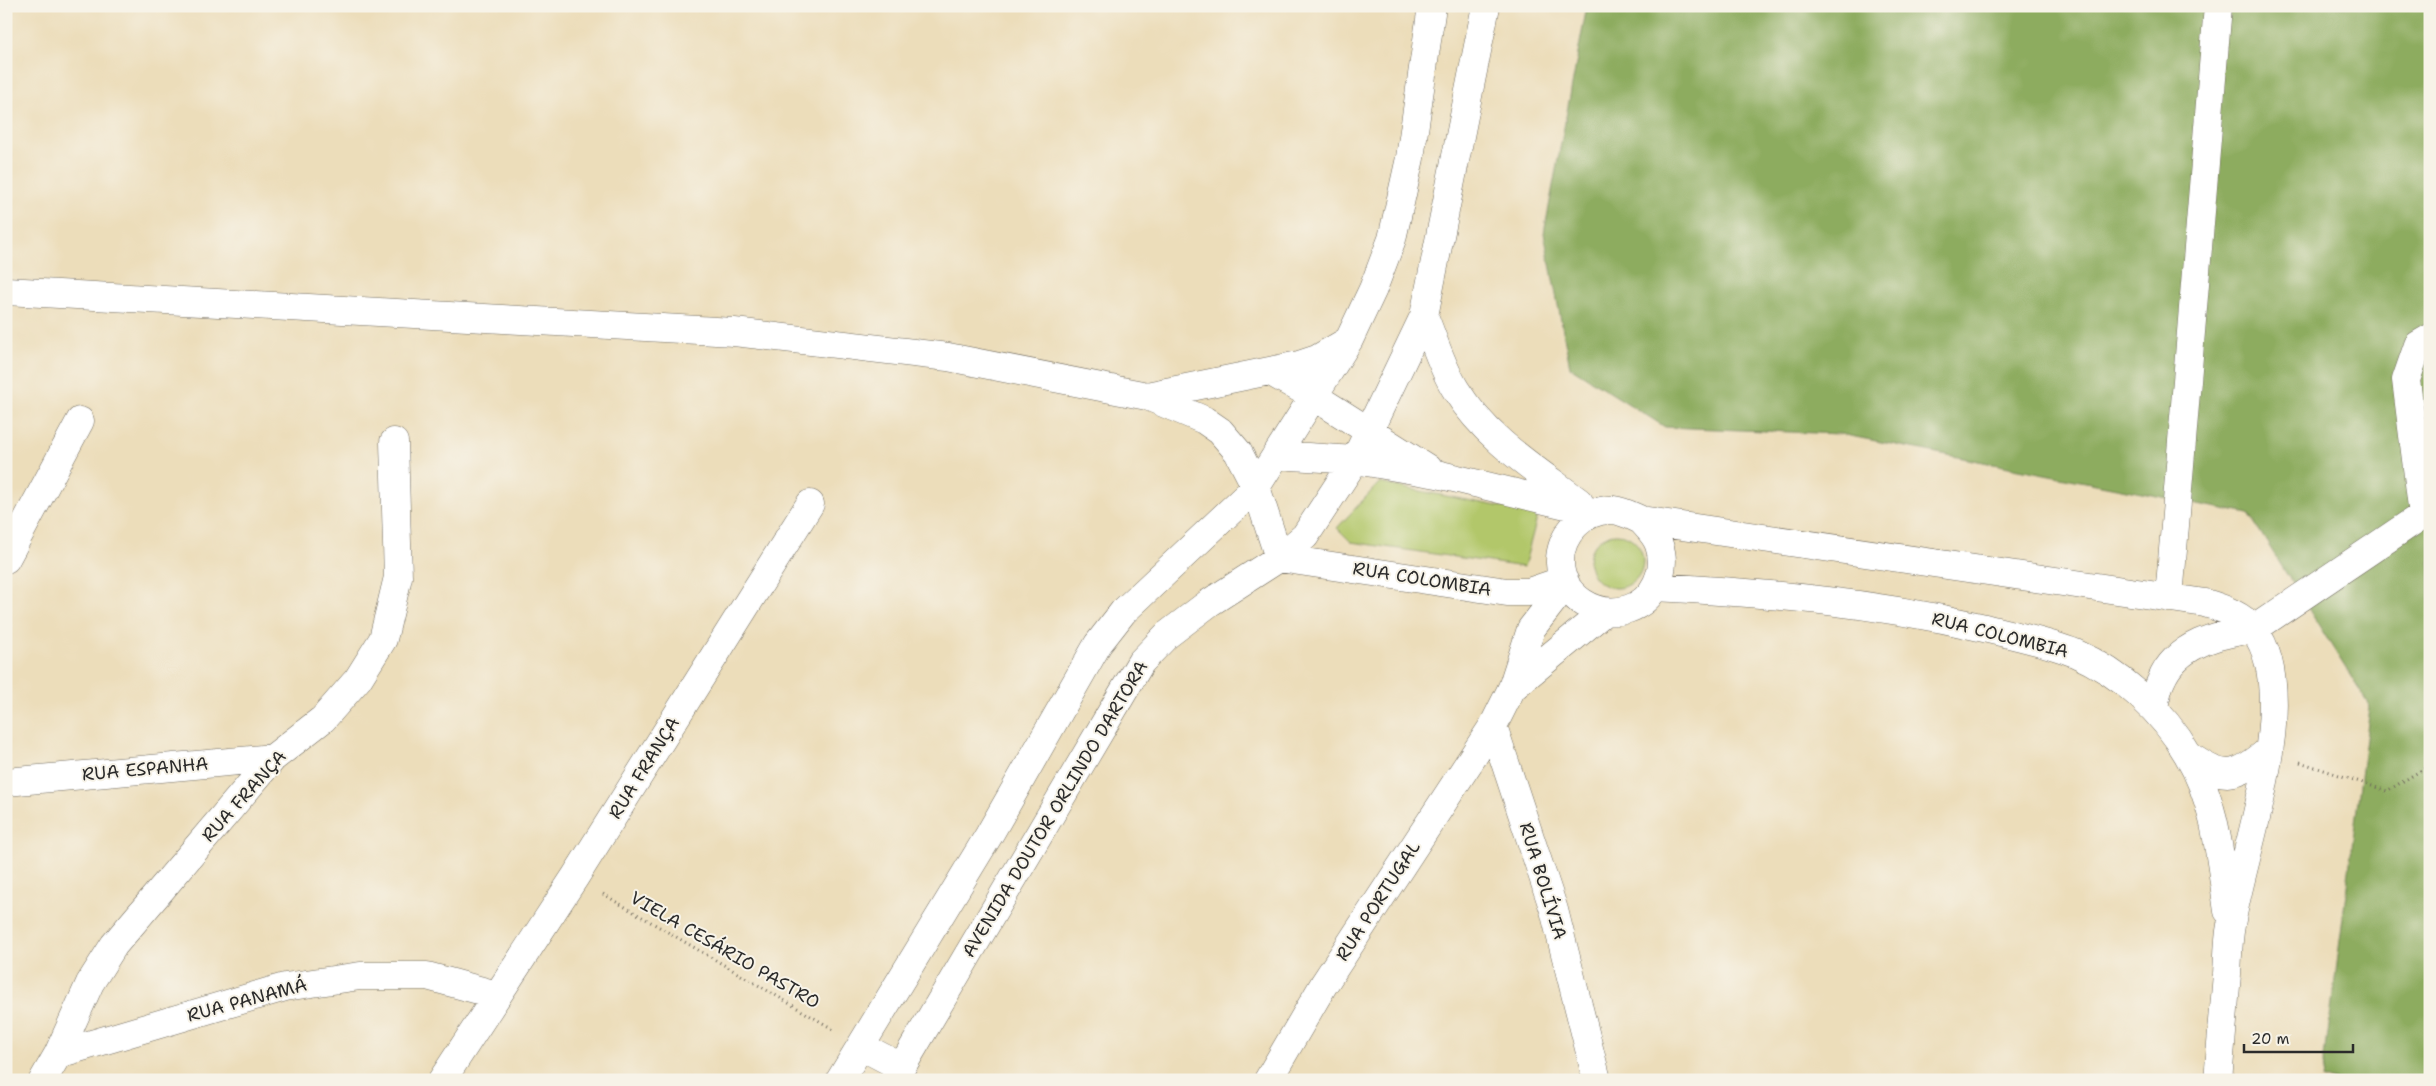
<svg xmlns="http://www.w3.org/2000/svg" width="2436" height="1086" viewBox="0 0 2436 1086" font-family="'Shantell Sans',sans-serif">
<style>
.green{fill:#b2c76b;stroke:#6e794b}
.forest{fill:#8dac5f;stroke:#5c6c45}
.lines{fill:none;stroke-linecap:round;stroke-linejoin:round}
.minor-casing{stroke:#6f695d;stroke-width:29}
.path{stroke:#6f695d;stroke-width:3;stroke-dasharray:1 4;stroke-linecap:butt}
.minor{stroke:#fff;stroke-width:28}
.labels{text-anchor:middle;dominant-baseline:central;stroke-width:4;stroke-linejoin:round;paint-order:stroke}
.street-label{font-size:18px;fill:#2b2b2b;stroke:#f7f3e8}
</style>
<rect width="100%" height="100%" fill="#f7f3e8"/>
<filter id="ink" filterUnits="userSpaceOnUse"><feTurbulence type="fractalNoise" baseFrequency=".02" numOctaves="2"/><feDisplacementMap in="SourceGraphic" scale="10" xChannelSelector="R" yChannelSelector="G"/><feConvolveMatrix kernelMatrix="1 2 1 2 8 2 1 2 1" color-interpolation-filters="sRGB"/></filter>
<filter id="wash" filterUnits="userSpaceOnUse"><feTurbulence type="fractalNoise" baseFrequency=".0096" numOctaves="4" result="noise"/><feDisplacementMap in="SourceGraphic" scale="20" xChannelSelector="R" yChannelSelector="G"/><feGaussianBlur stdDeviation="1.12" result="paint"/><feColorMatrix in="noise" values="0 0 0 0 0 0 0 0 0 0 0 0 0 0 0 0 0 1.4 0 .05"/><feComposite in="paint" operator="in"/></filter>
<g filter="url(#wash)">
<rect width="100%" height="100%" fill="#ecddba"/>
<!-- green -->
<path class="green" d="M1379,483L1538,514L1524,567L1351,542L1337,528Z
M1589 561a27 27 0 1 1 54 0a27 27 0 1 1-54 0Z"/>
<!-- forest -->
<path class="forest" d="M1587,6H2430V1080H2322L2370,707L2249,514L1840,434L1665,427L1570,367L1544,233Z"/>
</g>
<g filter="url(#ink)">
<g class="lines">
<defs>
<path id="minor" d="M6,291L734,332L948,357L1147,396L1204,420L1220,431L1238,452L1256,487L1279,558L1507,592H1529L1564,580
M1424,316C1434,340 1442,368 1456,390C1486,439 1534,468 1579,502
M1271,372L1315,397L1427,468
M1147,396L1299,365L1317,359L1346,342
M1276,455L1355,460L1437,474L1595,512
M2423,515L2406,380L2418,345L2430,338
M1641,520C1648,528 1656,535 1659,545C1668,570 1654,601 1628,609C1597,619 1561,597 1560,563C1559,535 1584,508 1613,510C1623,511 1632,516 1641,520L2205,603C2222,608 2243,615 2254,630C2303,695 2243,851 2231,925C2228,941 2228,958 2227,974C2224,1009 2221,1045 2218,1080
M6,559L80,421
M1566,584L1531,629L1512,688L1493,726L1554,910L1597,1080
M1655,587C1767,593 1871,602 1980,627C2012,635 2044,641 2075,653C2121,673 2163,711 2188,755C2216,802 2220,857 2228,911
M2169,598L2218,6
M1512,688L1604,612
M2154,707C2156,699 2157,689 2161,681C2176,644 2218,634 2254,629L2430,510
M2188,755C2223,780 2235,779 2268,751
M6,782L273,758
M861,1046L901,1067
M58,1054L285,987L360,976H427L497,995
M43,1080L58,1054L90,983L114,945L273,758L323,719L358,679L383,639L398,577L394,442
M442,1080L575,877L810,504
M840,1080L989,835L1098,644L1123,612L1256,487L1349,340L1373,289L1392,239L1410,158L1432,6
M894,1080L1141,662L1167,635L1209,603L1279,558L1305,536L1355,460L1424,316L1486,6
M1268,1080L1324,984L1493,726"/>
</defs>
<!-- minor casing -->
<use href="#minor" class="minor-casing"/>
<!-- path -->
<path class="path" d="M2300,762L2387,791L2430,765
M603,894L833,1029"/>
<!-- minor -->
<use href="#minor" class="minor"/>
</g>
</g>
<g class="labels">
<!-- street labels -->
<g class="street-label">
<text transform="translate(1422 579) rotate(9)">RUA COLOMBIA</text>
<text transform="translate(2000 635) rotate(14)">RUA COLOMBIA</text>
<text transform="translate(644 768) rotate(-58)">RUA FRANÇA</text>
<text transform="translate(145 769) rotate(-5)">RUA ESPANHA</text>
<text transform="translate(244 796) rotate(-48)">RUA FRANÇA</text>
<text transform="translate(1055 809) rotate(-59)">AVENIDA DOUTOR ORLINDO DARTORA</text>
<text transform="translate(1543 881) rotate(73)">RUA BOLÍVIA</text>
<text transform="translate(1378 901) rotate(-57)">RUA PORTUGAL</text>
<text transform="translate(725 950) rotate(30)">VIELA CESÁRIO PASTRO</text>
<text transform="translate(247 1000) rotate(-15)">RUA PANAMÁ</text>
</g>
</g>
<!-- margin -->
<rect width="2436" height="1086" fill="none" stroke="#f7f3e8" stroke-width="25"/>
<!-- scale -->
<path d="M2244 1044v8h109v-8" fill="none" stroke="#2b2b2b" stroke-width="2.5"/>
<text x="2251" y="1044" font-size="15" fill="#2b2b2b" stroke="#f7f3e8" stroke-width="4" paint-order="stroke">20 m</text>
</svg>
